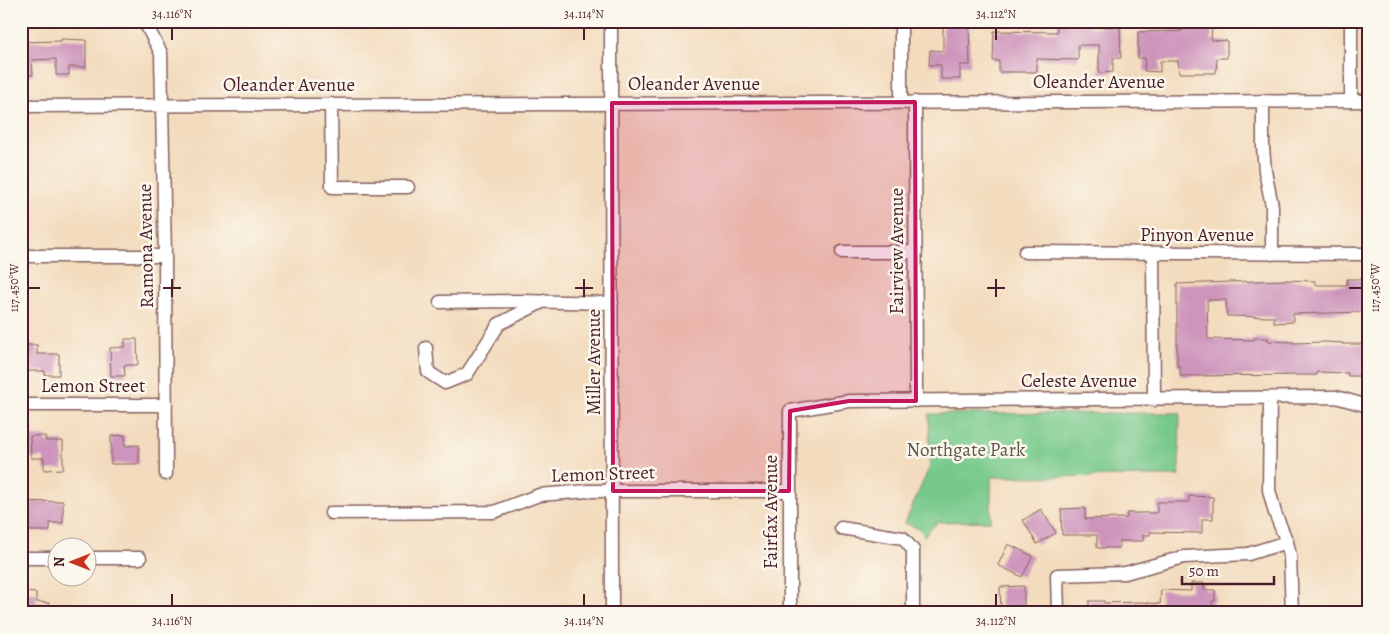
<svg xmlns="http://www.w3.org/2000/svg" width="1389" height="634" viewBox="0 0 1389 634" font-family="Alegreya,serif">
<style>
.green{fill:#77c98b;stroke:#60745b}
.building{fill:#ce95bc}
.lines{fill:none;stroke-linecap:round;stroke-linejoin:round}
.minor-casing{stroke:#85615e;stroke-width:15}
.minor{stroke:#fff;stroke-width:12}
.marked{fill:#c2185b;fill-opacity:0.2;stroke:#c2185b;stroke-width:4;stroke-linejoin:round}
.ticks{fill:none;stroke:#4a1f2b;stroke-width:2}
.labels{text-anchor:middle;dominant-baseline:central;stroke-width:5;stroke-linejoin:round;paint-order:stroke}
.street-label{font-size:19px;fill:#4a1f2b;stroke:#fbf7ec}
.park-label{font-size:19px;fill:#5a5a4d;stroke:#fbf7ec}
.neatline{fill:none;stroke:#4a1f2b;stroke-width:2}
.ticks-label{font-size:12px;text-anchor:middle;fill:#4a1f2b}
</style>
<rect width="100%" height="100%" fill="#fbf7ec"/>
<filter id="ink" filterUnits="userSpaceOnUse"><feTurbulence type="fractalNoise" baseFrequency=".02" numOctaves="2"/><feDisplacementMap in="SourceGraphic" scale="10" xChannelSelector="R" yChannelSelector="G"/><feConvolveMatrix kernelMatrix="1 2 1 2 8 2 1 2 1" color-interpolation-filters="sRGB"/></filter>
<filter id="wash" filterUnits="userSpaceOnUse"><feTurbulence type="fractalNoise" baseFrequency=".0096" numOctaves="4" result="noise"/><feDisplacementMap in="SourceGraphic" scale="20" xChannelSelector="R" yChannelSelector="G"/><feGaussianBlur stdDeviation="1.12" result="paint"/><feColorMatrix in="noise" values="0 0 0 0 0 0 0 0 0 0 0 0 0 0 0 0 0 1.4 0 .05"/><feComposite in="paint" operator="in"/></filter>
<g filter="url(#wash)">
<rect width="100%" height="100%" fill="#f3dcbe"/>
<!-- green -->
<path class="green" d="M1180,413L1179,476L991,477V521L938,522L924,536L921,530L905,523L930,466L929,414Z"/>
<g id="blocks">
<!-- building -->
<path class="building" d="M943,21H969L970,65H960V79H941V65H929L930,50L943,51Z
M1057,21H1091V27H1120L1121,58H1113V72L1099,73V45H1078V60L1037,59V72H999V61H993L994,31L1057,32Z
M1212,27L1211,40L1227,41V58H1217L1216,73H1179L1178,61H1160V72L1144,71L1145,58H1138V32L1182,31V28Z
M61,39L86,40V67H69V75H56V59L32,60L33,75H21V42L61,41Z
M1347,279H1361V290H1364L1365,312L1293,314V322L1274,323V317L1227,316L1226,300H1207L1208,339L1254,340V338H1268V341L1293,342V343L1326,342L1343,343L1342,344H1365L1366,376H1348V373L1317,372V375L1180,376V366H1177V284L1285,280L1315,281V285H1347Z
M125,339H137L138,365H124L125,376H111L110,348L125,347Z
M27,345H37V354H59V375H45V371H21V352H27Z
M125,435V446L139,445V464H111V436Z
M30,436H45L46,441H63V469L44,470V458H31Z
M1189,496L1213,497V519H1202V533L1150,532V535H1143V541H1119V548H1097V535H1062L1061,509L1085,508V519L1127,518V513H1157V502H1189Z
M63,501V523H50V531H21V502Z
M1041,509L1056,533L1037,544L1023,520Z
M1008,544L1033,556L1022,577L998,565Z
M1191,583H1204V590H1215V601H1212V610H1205V613H1089V601H1104V603L1140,602L1160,604L1161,590L1191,591Z
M1024,586V613H1001L1000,587Z
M21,592L36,593V602L49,603V613H24V607H21Z"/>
</g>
</g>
<g filter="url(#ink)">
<use href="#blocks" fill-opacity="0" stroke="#85615e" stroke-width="1"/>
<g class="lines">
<defs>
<path id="minor" d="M144,21L161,53L165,256L166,474
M611,21L612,613
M1351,21V101
M1263,101V147L1265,171L1272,206V254
M901,102V21
M915,102L916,401
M331,104L332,187H408
M21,106L1368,101
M842,252H916
M1025,252L1368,254
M1153,253L1154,400
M21,256H165
M440,302L519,301L612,303
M426,348L428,372L445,383L467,374L499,324L544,301
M1270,399L1269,490L1275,513L1287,542L1290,556L1292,613
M21,405H166
M331,513L494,512L539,495L588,491H789
M841,528L903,538L913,550V613
M21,558H58
M88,558H140
M790,613V411L849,401L1336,397L1368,406
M1058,613L1057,575L1125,573L1184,557L1248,554L1287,542"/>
</defs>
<!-- minor casing -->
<use href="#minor" class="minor-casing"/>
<!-- minor -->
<use href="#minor" class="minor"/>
</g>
</g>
<!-- marked area -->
<path class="marked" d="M915,102L916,401H849L790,411L789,491H613L612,103Z"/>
<!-- ticks -->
<path class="ticks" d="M172,28V40M584,28V40M996,28V40M172,279V297M584,279V297M996,279V297M28,288H40M163,288H181M575,288H593M987,288H1005M1349,288H1362M172,594V606M584,594V606M996,594V606"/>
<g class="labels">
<!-- street labels -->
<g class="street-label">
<text x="1099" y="82">Oleander Avenue</text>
<text x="694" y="84">Oleander Avenue</text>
<text x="289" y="85">Oleander Avenue</text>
<text x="1197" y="235">Pinyon Avenue</text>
<text transform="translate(146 246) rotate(-91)">Ramona Avenue</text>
<text transform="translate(897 251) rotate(-90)">Fairview Avenue</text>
<text transform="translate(594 362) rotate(-90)">Miller Avenue</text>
<text x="1079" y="381">Celeste Avenue</text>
<text x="93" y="386">Lemon Street</text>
<text transform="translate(603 474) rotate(-2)">Lemon Street</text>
<text transform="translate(771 512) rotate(-90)">Fairfax Avenue</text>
</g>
<!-- park labels -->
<g class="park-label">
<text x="966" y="450">Northgate Park</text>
</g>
</g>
<!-- margin -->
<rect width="1389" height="634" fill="none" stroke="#fbf7ec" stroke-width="55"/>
<!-- north arrow -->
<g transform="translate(72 562) rotate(270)"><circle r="24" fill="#fbf7ec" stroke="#b4a19f"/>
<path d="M0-4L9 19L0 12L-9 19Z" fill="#c8321e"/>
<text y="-8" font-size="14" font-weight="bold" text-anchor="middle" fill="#4a1f2b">N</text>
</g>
<!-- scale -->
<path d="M1182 576v8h92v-8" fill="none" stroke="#4a1f2b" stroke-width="2.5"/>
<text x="1189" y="576" font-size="15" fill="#4a1f2b" stroke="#fbf7ec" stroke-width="4" paint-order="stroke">50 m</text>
<rect x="28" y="28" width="1334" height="578" class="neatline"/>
<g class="ticks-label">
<text x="172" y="18">34.116°N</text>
<text x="584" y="18">34.114°N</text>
<text x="996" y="18">34.112°N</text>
<text transform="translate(1375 288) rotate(-90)" y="4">117.450°W</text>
<text transform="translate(14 288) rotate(-90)" y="4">117.450°W</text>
<text x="172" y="625">34.116°N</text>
<text x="584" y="625">34.114°N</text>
<text x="996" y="625">34.112°N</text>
</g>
</svg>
